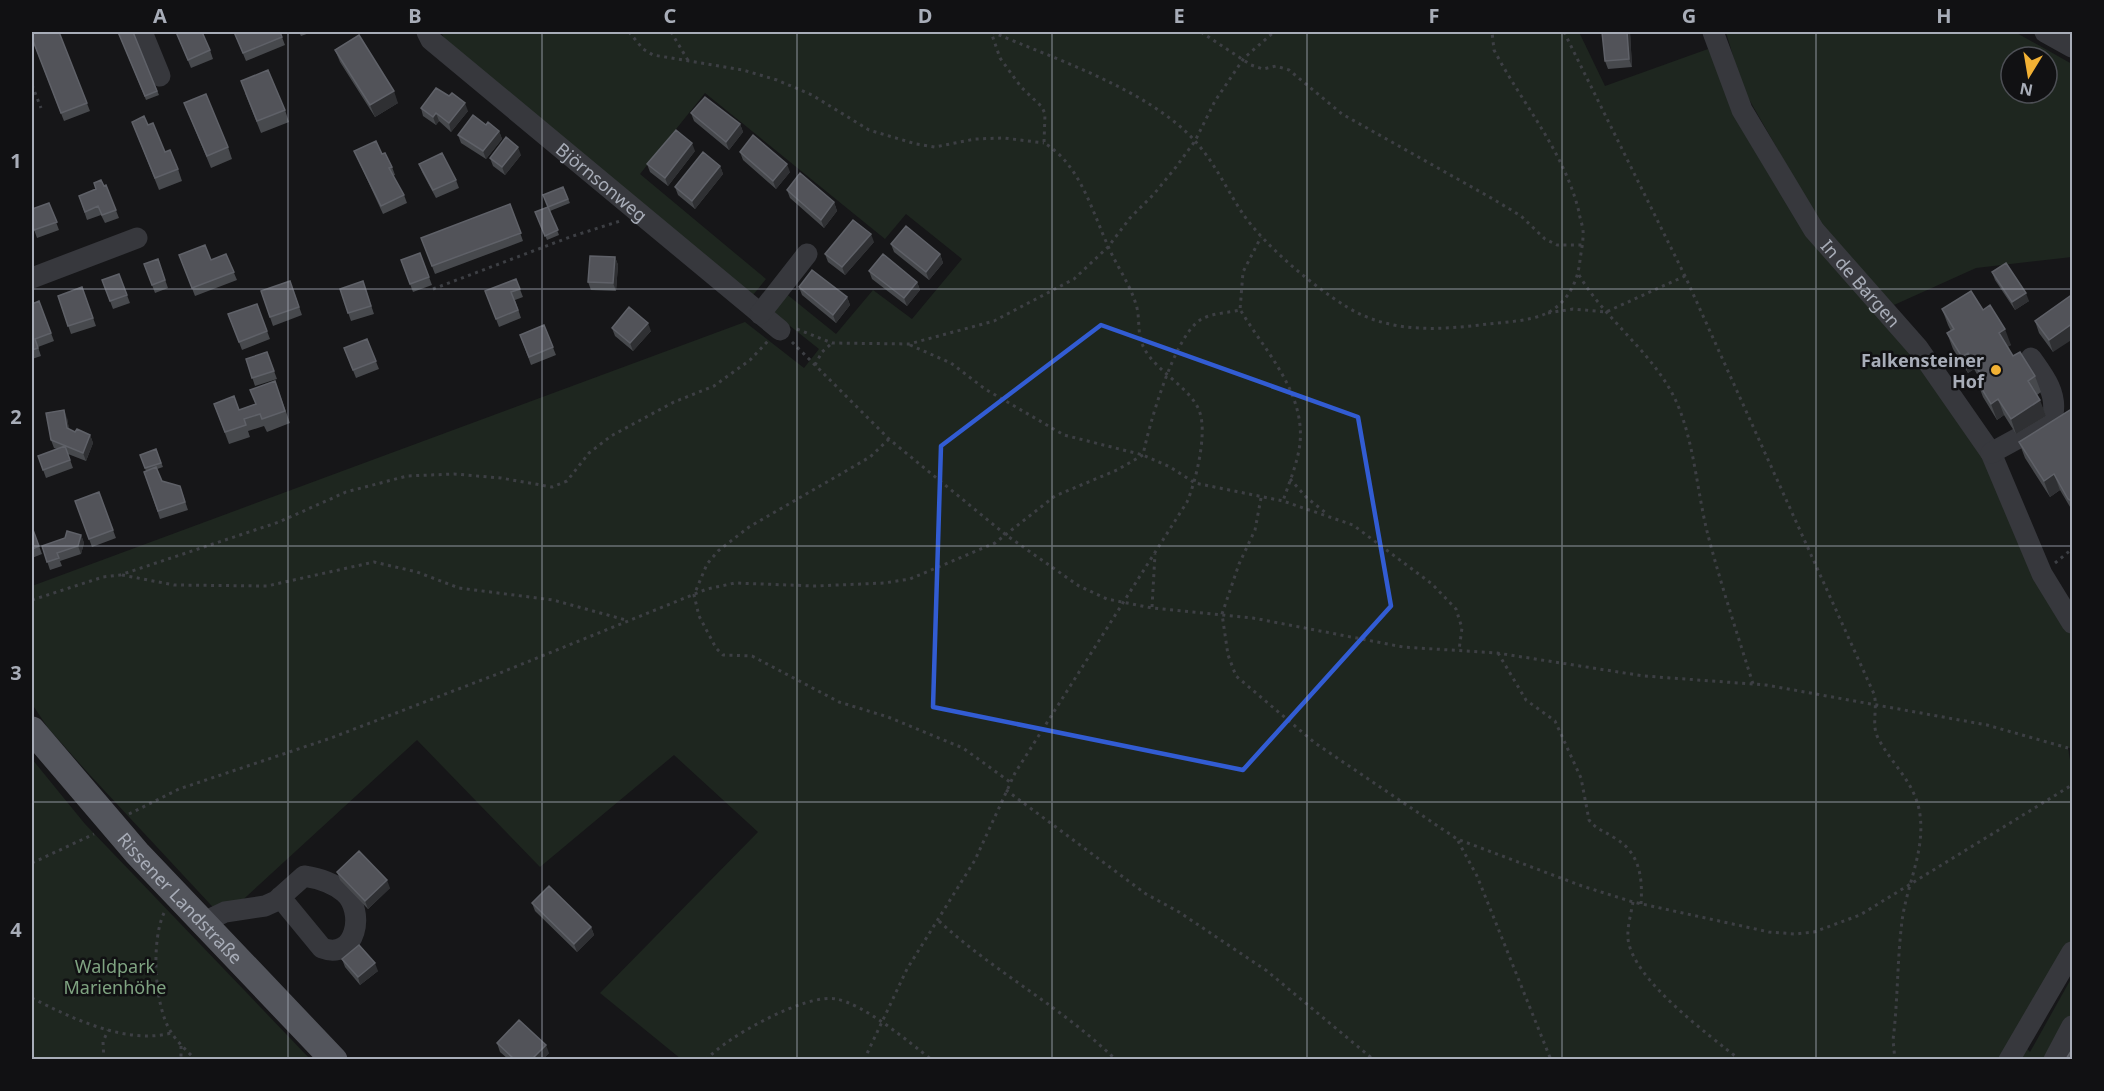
<svg xmlns="http://www.w3.org/2000/svg" width="2104" height="1091" viewBox="0 0 2104 1091" font-family="'Noto Sans',sans-serif">
<style>
.green{fill:#1e261f;fill-rule:evenodd}
.lines{fill:none;stroke-linecap:round;stroke-linejoin:round}
.path{stroke:#3d3f44;stroke-width:3;stroke-dasharray:3 4.5;stroke-linecap:butt}
.minor{stroke:#37383d;stroke-width:21}
.major{stroke:#53555c;stroke-width:27}
.wall{fill:#47494d}
.shaded-wall{fill:#2f3033}
.building{fill:#525359;stroke:#5f6168;stroke-width:1.5}
.marked{fill:none;stroke:#325cd3;stroke-width:4.5;stroke-linejoin:round}
.grid{fill:none;stroke:#a8adb8;stroke-width:1.5;stroke-opacity:0.55}
.poi-dot{fill:#f2b134;stroke:#111113;stroke-width:2}
.labels{text-anchor:middle;dominant-baseline:central;stroke-width:5;stroke-linejoin:round;paint-order:stroke}
.street-label{font-size:18px;fill:#a8adb8;stroke:#111113}
.poi-label{font-size:18px;font-weight:bold;fill:#a8adb8;stroke:#111113;text-anchor:end}
.park-label{font-size:18px;fill:#7fa381;stroke:#111113}
.neatline{fill:none;stroke:#a8adb8;stroke-width:2}
.grid-label{font-size:20px;text-anchor:middle;font-weight:bold;fill:#a8adb8}
</style>
<rect width="100%" height="100%" fill="#161618"/>
<!-- green -->
<path class="green" d="M441,32H1579L1605,86L1708,49L1810,233L1888,320L1982,457L2037,577L2072,634V748H2068L2072,772V939L2016,1037L2030,1052L2072,977V1059H681L600,993L758,832L674,755L540,867L417,740L223,918L89,774L48,728L32,704V586L745,322L804,368L819,349L770,310L784,292L836,334L873,290L912,319L962,259L906,214L885,239L705,93L640,174L766,279L753,295L445,40Z
M1726,32H2015L2072,64V257L1976,268L1894,305L1826,234L1742,87ZM2011,57H2047V93H2011Z
M32,759L85,824L310,1059H32Z"/>
<g class="lines">
<!-- path -->
<path class="path" d="M629,32L643,49L653,55L743,70L777,80L812,95L869,130L916,144L935,147L975,139L1004,138L1044,143
M671,32L689,62
M992,32C1055,59 1149,90 1195,141C1215,163 1227,190 1243,214C1265,246 1314,287 1347,307C1391,334 1440,330 1488,324C1506,322 1529,321 1545,314C1567,304 1578,282 1580,260C1581,252 1583,244 1583,236C1584,228 1580,220 1579,212C1564,151 1523,105 1494,50L1492,32
M1201,32L1251,65L1263,69L1276,66L1289,70L1342,114L1493,199L1521,216L1545,239L1557,245H1582
M1564,32L1685,276L1874,694C1878,708 1871,725 1878,738C1891,763 1913,781 1919,809C1927,848 1907,883 1902,921C1897,961 1898,1001 1893,1040L1895,1060
M32,85L41,108
M1579,275C1606,321 1653,352 1676,401C1695,443 1697,495 1709,539C1722,588 1738,636 1753,684
M433,289L570,237L620,221
M1241,311C1265,351 1305,392 1300,443C1298,462 1289,483 1283,501
M1548,313L1573,309L1606,312L1685,276
M797,329L832,343L909,344L994,321L1074,279L1108,247L1130,218L1154,194L1176,167L1195,141L1215,101L1244,58L1274,32
M792,342L889,439L1006,535L1079,586L1107,599L1152,608L1253,618L1403,647L1497,653L1644,676L1766,685L1987,725L2068,748
M910,345L951,363L985,389L1064,435L1143,455L1170,467L1195,483L1283,501L1353,525L1432,584L1456,609L1462,628L1459,650
M815,365L822,352L832,343
M889,439L870,457L749,527L718,551L707,564L694,595L699,616L716,648L723,655L752,656L839,702L888,717L963,748L1010,782
M1290,479L1307,498L1326,513
M1261,498L1255,530L1239,564L1222,614L1228,655L1236,676L1315,743L1457,839L1582,886L1633,902L1769,932L1795,934L1814,932L1860,915L2072,785
M2055,563L2072,549
M122,575L174,585L267,586L374,562L417,572L459,588L553,600L626,620
M32,600L103,577L120,575L279,522L346,492L407,476L454,474L501,478L552,487L567,481L589,453L611,436L674,402L714,386L750,360L768,341
M1152,607L1155,554
M1498,653L1526,700L1555,721L1581,778L1589,820C1596,829 1604,831 1613,837C1639,851 1643,876 1641,904
M1006,790L1146,894L1179,912L1267,971L1374,1060
M129,814L179,789L331,738L500,673L707,589L735,583L815,586L884,583L910,579L995,543L1055,496L1117,470L1143,455C1149,425 1174,337 1200,320C1211,313 1228,313 1240,310L1243,272L1261,237
M1458,841L1477,876L1551,1060
M32,863L94,834
M1633,902C1631,914 1627,927 1628,939C1633,980 1708,1034 1740,1060
M164,913C151,940 154,1006 171,1032C177,1042 187,1051 196,1060
M939,921C994,972 1062,1007 1116,1060
M32,998C71,1018 127,1045 171,1033
M181,1046V1060
M104,1060L103,1042L108,1030
M706,1060C726,1037 806,993 836,999C864,1004 909,1042 932,1060
M864,1060L907,969L975,860L1015,773L1187,502C1196,481 1207,435 1200,413C1193,389 1156,372 1144,348C1137,335 1140,321 1137,308C1131,285 1117,267 1108,246C1092,211 1080,164 1044,143L1045,114L1042,107L1021,87L1000,58L991,32"/>
<!-- minor -->
<g class="minor">
<path d="M142,32L160,76"/>
<path id="s1" d="M427,32L431,40L780,330"/>
<path id="s2" d="M1713,32L1742,110L1814,230L1918,348L1991,453L2042,574L2072,623"/>
<path d="M2045,32L2072,47"/>
<path d="M32,278L137,238"/>
<path d="M760,314L807,254"/>
<path d="M1991,453L2044,424L2053,414C2057,392 2043,375 2031,358"/>
<path d="M204,922L225,912L265,906L276,901L304,876C317,878 333,883 344,892C366,911 356,961 322,948L280,897"/>
<path d="M2009,1060L2072,952"/>
<path d="M2054,1060L2072,1026"/>
</g>
<!-- major -->
<path class="major" id="s3" d="M32,730L137,853L334,1060"/>
</g>
<!-- wall -->
<path class="wall" d="M59,32L90,111L64,121L32,39Z
M118,32H133L159,95L146,100Z
M176,32L210,50L213,59L191,68Z
M234,32H280L285,45L246,61Z
M299,32H312L301,36Z
M1630,32L1632,67L1608,69L1605,61Z
M335,50L398,103L375,117L340,62Z
M245,93L285,110L289,122L261,133Z
M184,103L228,147L232,159L211,168Z
M421,108L468,111L451,132L439,121L436,125L423,116Z
M691,113L740,124L743,132L729,150L694,121Z
M132,122L148,125L165,152L178,169L182,181L159,190Z
M486,125L499,131L502,139L486,159L461,143L458,135Z
M354,151L382,154L392,167L395,175L393,176L404,195L407,203L383,214Z
M695,151L668,186L650,172L647,164Z
M740,152L790,172L776,189L743,160Z
M521,155L505,175L493,166L490,158Z
M419,164L456,180L459,188L436,198L422,172Z
M720,166L723,174L695,209L678,195L675,187Z
M106,185L119,218L105,223L101,215L87,220L79,196Z
M563,187L570,203L550,211L559,235L547,240L535,212L548,207Z
M787,190L834,202L837,211L824,228L790,198Z
M49,203L59,230L37,238L32,224Z
M510,204L523,241L435,274L421,238Z
M874,242L845,275L828,262L825,254Z
M891,244L940,254L943,263L929,280L894,252Z
M420,253L432,285L413,292L401,260Z
M226,254L237,280L195,296L179,255L211,260Z
M615,257L618,265L616,291L591,290L588,282Z
M158,259L168,288L155,293L144,264Z
M869,271L917,282L920,290L907,306L872,279Z
M1992,272L2029,301L2015,310L1995,280Z
M119,274L130,303L113,309L102,280Z
M516,279L523,297L515,300L521,318L499,327L485,291Z
M290,281L302,315L273,326L261,291Z
M363,281L374,314L351,321L340,289Z
M82,287L96,326L71,334L58,296Z
M799,287L847,297L850,305L836,323L802,295Z
M2073,294L2053,352L2039,333L2035,321Z
M39,301L54,341L38,347L41,356L32,359V304Z
M257,304L270,339L242,350L228,314Z
M1942,309L1983,310L2011,345L2007,347L2013,356L2035,376L2041,392L2037,395L2046,416L2016,434L2004,415L1997,420L1983,397L1977,381L1980,379L1974,369L1968,373L1953,349L1947,333L1951,331L1948,325Z
M544,325L556,355L531,365L520,335Z
M612,328L651,331L633,351L615,336Z
M367,339L379,369L356,378L344,348Z
M267,352L277,379L255,386L246,359Z
M275,381L290,423L267,432L264,426L248,431L250,437L229,444L214,404L239,410L255,404Z
M2073,408V512L2060,490L2050,497L2025,458L2019,442Z
M67,418L69,429L75,432L90,435L93,443L86,461L68,454L73,468L46,478L38,456L57,449L54,448L51,440Z
M156,449L163,467L157,469L162,481L183,495L188,510L160,519L144,472L146,471L140,455Z
M99,492L116,538L92,547L75,501Z
M32,527L42,554L32,558Z
M81,535L84,543L81,554L60,561L62,566L50,570L42,546Z
M337,872L390,888L368,909L340,880Z
M532,903L591,927L594,935L577,952L535,911Z
M342,959L378,971L360,985L345,967Z
M497,1043L549,1053L543,1059H508L500,1052Z"/>
<!-- shaded-wall -->
<path class="shaded-wall" d="M1627,32H1630L1632,67L1629,59Z
M394,91L398,103L375,117L370,105Z
M465,103L468,111L451,132L449,123Z
M436,113L439,121L436,125L433,117Z
M740,124L743,132L729,150L726,142Z
M499,131L502,139L486,159L483,151Z
M692,143L695,151L668,186L665,178Z
M518,147L521,155L505,175L502,167Z
M787,164L790,172L776,189L773,181Z
M720,166L723,174L695,209L692,201Z
M834,202L837,211L824,228L821,220Z
M871,234L874,242L845,275L842,267Z
M940,254L943,263L929,280L926,272Z
M615,257L618,265L616,291L613,283Z
M917,282L920,290L907,306L904,298Z
M2026,293L2029,301L2015,310L2012,302Z
M847,297L850,305L836,323L833,315Z
M648,323L651,331L633,351L630,343Z
M2073,323V339L2053,352L2049,340Z
M2005,329L2011,345L2004,349L1999,333Z
M1968,353L1974,369L1968,373L1962,357Z
M1998,399L2004,415L1997,420L1991,404Z
M2040,400L2046,416L2016,434L2011,419Z
M64,410L67,418L70,436L67,428Z
M90,435L93,443L86,461L83,453Z
M2054,474L2060,490L2050,497L2044,481Z
M81,535L84,543L81,554L78,546Z
M387,880L390,888L368,909L365,901Z
M591,927L594,935L577,952L574,944Z
M375,963L378,971L360,985L358,977Z
M546,1045L549,1053L543,1059H532Z"/>
<!-- building -->
<path class="building" d="M32,32H59L87,103L61,113L32,38Z
M118,32H133L157,91L145,96Z
M176,32H202L210,50L188,60Z
M234,32H280L282,37L243,53Z
M1602,32H1627L1629,59L1605,61Z
M359,35L394,91L370,105L335,50Z
M268,70L285,110L257,121L241,81Z
M436,88L449,96L452,93L465,103L449,123L436,113L433,117L421,108Z
M206,94L228,147L207,156L184,103Z
M705,97L740,124L726,142L691,113Z
M473,115L486,125L488,122L499,131L483,151L458,135Z
M144,116L148,125L153,123L165,152L170,150L178,169L155,178L132,122Z
M676,130L692,143L665,178L647,164Z
M753,135L787,164L773,181L740,152Z
M506,137L518,147L502,167L490,158Z
M376,141L382,154L385,153L392,167L389,168L404,195L381,206L354,151Z
M703,152L720,166L692,201L675,187Z
M442,153L456,180L433,190L419,164Z
M800,173L834,202L821,220L787,190Z
M101,180L104,186L106,185L116,210L102,215L98,206L85,212L79,196L96,189L94,183Z
M563,187L568,199L548,207L543,195Z
M49,203L57,222L34,230L32,224V209Z
M510,204L521,233L432,266L421,238Z
M548,207L558,230L545,236L535,212Z
M853,220L871,234L842,267L825,254Z
M906,226L940,254L926,272L891,244Z
M205,245L211,260L226,254L234,272L192,288L179,255Z
M420,253L429,277L410,284L401,260Z
M883,254L917,282L904,298L869,271Z
M590,256L615,257L613,283L588,282Z
M158,259L165,280L152,285L144,264Z
M2006,263L2026,293L2012,302L1992,272Z
M812,270L847,297L833,315L799,287Z
M119,274L127,295L110,301L102,280Z
M516,279L520,289L511,292L518,310L496,319L485,291Z
M290,281L299,307L270,317L261,291Z
M363,281L371,306L348,313L340,289Z
M82,287L93,318L68,326L58,296Z
M1971,291L1983,310L1990,305L2005,329L1999,333L2013,356L2020,352L2035,376L2028,381L2040,400L2011,419L1998,399L1991,404L1977,381L1983,378L1968,353L1962,357L1947,333L1954,329L1942,309Z
M2073,294V323L2049,340L2035,321Z
M39,301L51,333L35,339L38,348L32,350V304Z
M257,304L267,331L239,342L228,314Z
M629,307L648,323L630,343L612,328Z
M544,325L553,347L529,357L520,335Z
M367,339L376,361L353,370L344,348Z
M267,352L274,371L252,378L246,359Z
M275,381L285,411L262,419L260,414L244,419L246,425L225,432L214,404L234,396L239,410L256,404L250,390Z
M2073,408V502L2068,499L2054,474L2044,481L2019,442Z
M64,410L67,428L75,432L77,429L90,435L83,453L51,440L46,413Z
M65,446L70,460L43,470L38,456Z
M156,449L161,463L145,468L140,455Z
M156,467L162,481L180,486L185,502L158,511L144,472Z
M99,492L113,530L89,539L75,501Z
M32,527L39,546L32,549Z
M67,531L81,535L78,546L57,553L59,558L47,562L42,546L65,538Z
M359,851L387,880L365,901L337,872Z
M549,886L591,927L574,944L532,903Z
M359,945L375,963L358,977L342,959Z
M519,1020L546,1045L532,1059H514L497,1043Z
M2073,1048V1059H2066Z"/>
<!-- marked area -->
<path class="marked" d="M1101,325L1358,417L1391,606L1243,770L933,707L941,446Z"/>
<!-- grid -->
<path class="grid" d="M288,32V1060M542,32V1060M797,32V1060M1052,32V1060M1307,32V1060M1562,32V1060M1816,32V1060M32,289H2072M32,546H2072M32,802H2072"/>
<!-- markers -->
<circle class="poi-dot" cx="1996" cy="370" r="6"/>
<g class="labels">
<!-- street labels -->
<g class="street-label">
<text stroke="none"><textPath href="#s1" startOffset="231">Björnsonweg</textPath></text>
<text stroke="none"><textPath href="#s2" startOffset="294">In de Bargen</textPath></text>
<text stroke="none"><textPath href="#s3" startOffset="224">Rissener Landstraße</textPath></text>
</g>
<!-- poi labels -->
<g class="poi-label">
<text x="1984" y="360">Falkensteiner<tspan x="1984" dy="21">Hof</tspan></text>
</g>
<!-- park labels -->
<g class="park-label">
<text x="115" y="966">Waldpark<tspan x="115" dy="21">Marienhöhe</tspan></text>
</g>
</g>
<!-- border -->
<rect width="2104" height="1091" fill="none" stroke="#111113" stroke-width="66"/>
<!-- north arrow -->
<g transform="translate(2029 75) rotate(191)"><circle r="28" fill="#111113" stroke="#4d4f55" stroke-width="1.5"/>
<path d="M0-4.5L10 22L0 15L-10 22Z" fill="#f2b134"/>
<text y="-9" font-size="16" font-weight="bold" text-anchor="middle" fill="#a8adb8">N</text>
</g>
<rect x="33" y="33" width="2038" height="1025" class="neatline"/>
<g class="grid-label">
<text x="160" y="23">A</text>
<text x="415" y="23">B</text>
<text x="670" y="23">C</text>
<text x="925" y="23">D</text>
<text x="1179" y="23">E</text>
<text x="1434" y="23">F</text>
<text x="1689" y="23">G</text>
<text x="1944" y="23">H</text>
<text x="16" y="168">1</text>
<text x="16" y="424">2</text>
<text x="16" y="680">3</text>
<text x="16" y="937">4</text>
</g>
</svg>
